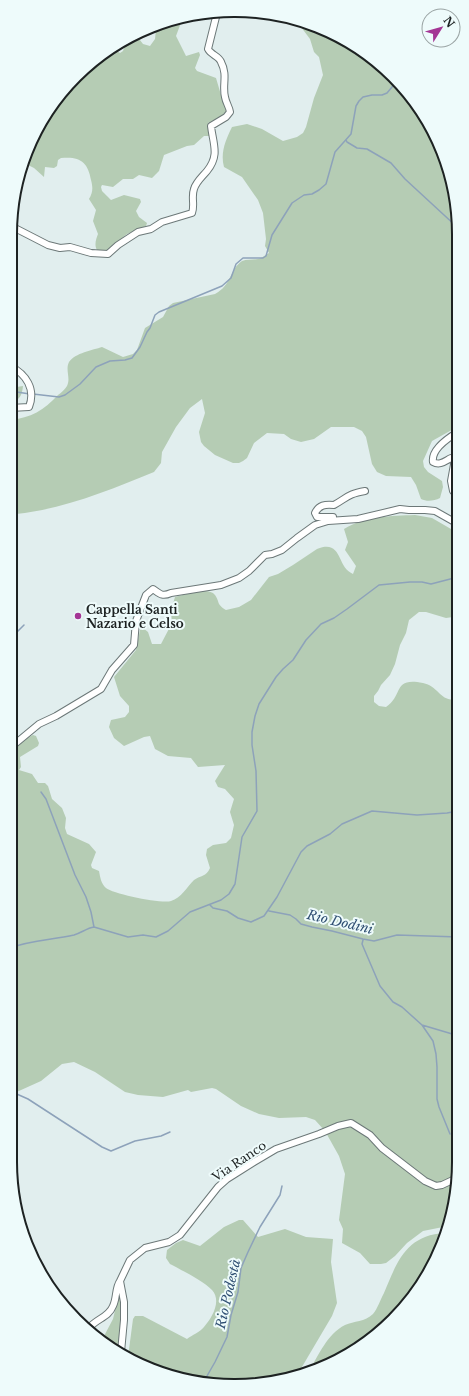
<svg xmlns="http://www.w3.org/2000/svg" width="469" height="1396" viewBox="0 0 469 1396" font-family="'Libre Baskerville',serif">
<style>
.green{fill:#b5ccb4}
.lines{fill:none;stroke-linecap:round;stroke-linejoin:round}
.stream{stroke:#8da2ba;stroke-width:1.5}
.minor-casing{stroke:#6c7878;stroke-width:8}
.minor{stroke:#fff;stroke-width:6}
.poi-dot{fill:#a43695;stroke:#eefbfb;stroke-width:1.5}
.labels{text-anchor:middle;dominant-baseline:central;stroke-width:4;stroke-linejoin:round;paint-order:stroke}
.poi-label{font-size:12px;font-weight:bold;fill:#1d2222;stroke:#eefbfb;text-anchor:start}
.street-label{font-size:12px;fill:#1d2222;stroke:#eefbfb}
.water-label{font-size:13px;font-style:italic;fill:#2e4e72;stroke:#eefbfb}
.rim{fill:none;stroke:#1d2222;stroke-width:2}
</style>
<rect width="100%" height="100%" fill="#e1eeee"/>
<!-- green -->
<path class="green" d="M290,17L347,40L403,86L436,135L457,205V427L432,441L423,461L424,467L428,472L442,481L443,487L440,498C434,501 427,502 421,499L416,485L411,477L386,476L377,472L372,464L366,437L362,431L354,427H331L314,439L301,442L291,439L284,434L267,433L254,443L247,458L243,461L239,463H233L215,455L204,446L201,442L199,432L205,413L202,399L190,408L176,427L162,452L161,463L154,472C110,490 64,509 16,514L13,520L10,521V420C31,418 44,410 58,395C61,393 65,389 67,386C71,378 65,370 69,362C75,353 93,350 102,347L123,357L133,354L137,350L145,328L163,317L169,306L173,303L215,294C232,285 229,270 242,261C247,259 253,260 258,259C262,258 265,255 269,253L265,246L266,239L263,213L258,200L242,177L224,167C220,153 226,139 232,127L247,124L262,129L283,141L297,137L303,133L306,127L314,98L323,75L319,57L314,52L310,39L298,23Z
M182,20L176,36L186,56L199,52L200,55L195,68L197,71L216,78L221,95L226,107V114L208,123L210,136H204L194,145L187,146L164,155L159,171L152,178L139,175L133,179H123L113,187L102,185L101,187L102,191L111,200L124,195L140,199L141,202L136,211L139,217L147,223L146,226C140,229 133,231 127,234C117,241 112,254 97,250C94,245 96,239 98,234L93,221L96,210L89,199C93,192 93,188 91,180C88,162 80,156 61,158L58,160L57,166L54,168L45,167L44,177L34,168L24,163L56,98L115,46L117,51L120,53L123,51L127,39L136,35L143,44L150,46L155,39L156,29Z
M23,386C22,395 20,401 10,401V388Z
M415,515L432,518L451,529L458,530V618L453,617L446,618L426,612H419L409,620L406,633L400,645L395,664L390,675L381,685L378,691L374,696V702L379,706L386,707C404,695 392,677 423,683C439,686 440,703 458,699L459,1161L451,1219L448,1226L423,1231L407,1243L395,1256L386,1263L381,1264H370L360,1253L342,1243L343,1229L339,1220L345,1174L339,1156L325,1131L315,1120L306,1117L279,1118L259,1114L241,1106L216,1089L212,1088L191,1092L188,1090L163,1097L138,1095L125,1092L95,1072L74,1062L62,1064L41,1081L10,1095V751L27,738L33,735L36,736L39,743L38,746L20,757L21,767L19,770L32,774L38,783H45L48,786L52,799L62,808L66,818L65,828L67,834L89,844L96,852L91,865L92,868L99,871C100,876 101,884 106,888C113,894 162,904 171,901C181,898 187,887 194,880C201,875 206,877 210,868L206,855L207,849L213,845L226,843L231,838L234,825L230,812L234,799L225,789L218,787L215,781L225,765L198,767L191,758L168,756L155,749L150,736L144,737L124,746L114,738L109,727L111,720L125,717L129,712V706L120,696L114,677L136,650L140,630L143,628L148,632L152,644H161L172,623L171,610L175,597C185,595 208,586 215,595C220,602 216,604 226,610L239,607L251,600L269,577L278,574L293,565L317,549C343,539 336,567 353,574L356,566L345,550L348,542L344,529C365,516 391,516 415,515Z
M239,1220H243L258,1237L285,1229L306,1237L333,1239L331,1262L337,1303L332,1316L296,1377L292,1378L205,1384L135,1363L128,1357L133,1319L135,1316H143L187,1339C192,1335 200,1332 204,1327C212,1318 222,1301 212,1290C202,1280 183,1271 170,1264L166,1258L167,1250L176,1243L183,1240L200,1246L224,1227Z
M445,1233L421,1286L359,1348L309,1371C319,1355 327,1334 345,1325C354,1321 365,1322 373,1314C378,1308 380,1300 384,1293C397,1262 406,1235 445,1233Z
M120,1290L123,1308L119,1350L103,1338L113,1319Z"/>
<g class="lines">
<!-- stream -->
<path class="stream" d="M346,140L347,142L357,148L367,149L391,163L405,179L457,227
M10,391L30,394
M33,394L59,397L65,395L80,384L96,367L110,361L125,360L132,358L140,347L147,332L150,328L155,315L159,312L222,286L231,278L236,264L243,258H263L266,256L272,235L292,203L304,195L312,194L319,190L326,184L335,152L351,134L356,106L359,101L363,97L372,95H382L387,93L397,81
M10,639L24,625
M41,792L46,799L75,875L86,897L91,912L94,927
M210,905L213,908L227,911L238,918L251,922L264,916L277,897L301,852L307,846L330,834L342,824L372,811L417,815L447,813L458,811
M269,911L290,915L296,919L301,924L312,927L332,931L363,939L374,941L397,935L459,937
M363,940L362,944L380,986L393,1002L402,1007L422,1025L459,1036
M10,948C31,940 52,940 74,935C81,933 87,928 94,927L128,937L143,935L156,937L168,931L190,912L221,900L229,894L235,884L242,837L257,811L256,771L252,745V732L255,716L259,704L276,677L283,669L293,660L306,640L321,624L334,618L347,609L379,585L410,582H422L431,584L458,577
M422,1025L433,1041L436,1054L437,1067V1099L439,1107L450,1134
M10,1091L28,1099L102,1147L111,1151L135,1141L161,1136L170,1132
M203,1383L215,1362L227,1337L231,1315L238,1292L241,1268L248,1252L260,1227L280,1195L282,1186"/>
<defs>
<path id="minor" d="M11,226L48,245L60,248L70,247L91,253L108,254L118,245L138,232L151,229L162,222L192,213C195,205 191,197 194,189C196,182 202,177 207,171C220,155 213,144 211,126L226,117L230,112C229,106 226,103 225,97C222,85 228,75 221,62C219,56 211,55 208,49L217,13
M10,366C26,374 36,389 29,407L10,408
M458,432C448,438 431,450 433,462C440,466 445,461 451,458L455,459L451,481L453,491L458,496
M333,517H317L315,513C319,505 325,504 334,505C348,497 348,494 365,491
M10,748L39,724L56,716L101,689L112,670L134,645L136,621L146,595L153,589C160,594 162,597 171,593L221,585L239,578L249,571L265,555L272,554L282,550L297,538L315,525L328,521L358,519L400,509L409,510H425L435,511L458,524
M89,1328C96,1319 109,1317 113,1306C117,1298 115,1288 120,1281
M121,1352L124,1320V1302L120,1281L130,1260L145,1248L169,1242L180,1235L218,1187L227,1179L254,1162L276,1149L319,1134L338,1126L351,1123L370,1135L382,1148L425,1181L436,1186L442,1185L457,1178"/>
</defs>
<!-- minor casing -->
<use href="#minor" class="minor-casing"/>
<!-- minor -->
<use href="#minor" class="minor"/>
</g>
<!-- markers -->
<circle class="poi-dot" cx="78" cy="616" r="4"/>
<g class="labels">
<!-- poi labels -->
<g class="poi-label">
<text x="86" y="609">Cappella Santi<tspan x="86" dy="14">Nazario e Celso</tspan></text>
</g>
<!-- street labels -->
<g class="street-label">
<text transform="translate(239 1161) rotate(-34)">Via Ranco</text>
</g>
<!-- water labels -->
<g class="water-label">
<text transform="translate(340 922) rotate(13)">Rio Dodini</text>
<text transform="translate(228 1294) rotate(-77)">Rio Podestà</text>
</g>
</g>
<!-- crop -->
<path d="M0 0H469V1396H0ZM234 17H235A217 217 0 0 1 452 234V1162A217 217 0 0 1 235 1379H234A217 217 0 0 1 17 1162V234A217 217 0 0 1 234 17Z" fill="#eefbfb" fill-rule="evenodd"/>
<path class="rim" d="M234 17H235A217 217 0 0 1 452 234V1162A217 217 0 0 1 235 1379H234A217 217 0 0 1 17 1162V234A217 217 0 0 1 234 17Z"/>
<!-- north arrow -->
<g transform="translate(441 28) rotate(53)"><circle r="19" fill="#eefbfb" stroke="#9aa4a4"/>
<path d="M0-3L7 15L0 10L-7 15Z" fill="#a43695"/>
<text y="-6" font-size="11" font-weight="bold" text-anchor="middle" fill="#1d2222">N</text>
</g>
</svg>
